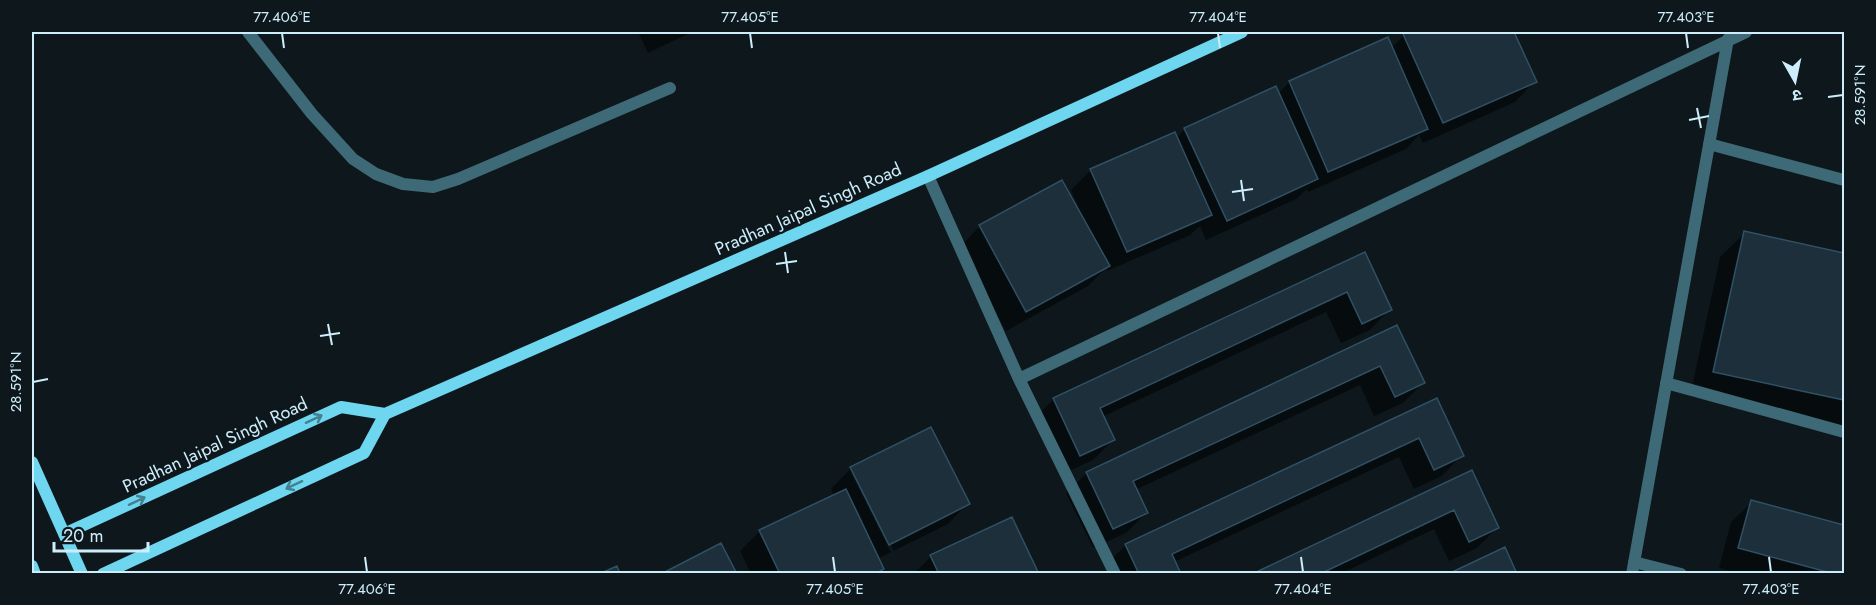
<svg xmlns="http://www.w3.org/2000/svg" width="1876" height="605" viewBox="0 0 1876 605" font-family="Jost,'Noto Sans Devanagari',sans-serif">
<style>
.shadow{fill:#0007;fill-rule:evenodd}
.building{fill:#1c2f3b;stroke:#305164;stroke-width:1.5}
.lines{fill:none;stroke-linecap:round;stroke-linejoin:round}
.lane{stroke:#3d6a76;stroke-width:12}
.street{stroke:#3d6a76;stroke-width:12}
.secondary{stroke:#6fd6ef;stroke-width:12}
.oneway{stroke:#438090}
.ticks{fill:none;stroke:#ceedfa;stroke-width:2}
.labels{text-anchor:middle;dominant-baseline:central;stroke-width:4.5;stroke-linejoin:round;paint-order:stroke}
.street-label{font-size:18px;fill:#ceedfa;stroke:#0d171c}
.neatline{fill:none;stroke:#ceedfa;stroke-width:2}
.ticks-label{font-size:15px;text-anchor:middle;fill:#ceedfa}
</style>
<rect width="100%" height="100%" fill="#0d171c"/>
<!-- shadow -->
<path class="shadow" d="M638,32H692L648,53Z
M1412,32H1512L1535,81L1515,102L1423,143L1419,135L1406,149L1308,192L1307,189L1296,199L1206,240L1200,226L1190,235L1107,271L1106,268L1088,286L1006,331L960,247L980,226L1061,182L1077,210L1079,209L1071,190L1091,170L1176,138L1185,129L1278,94L1289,82L1387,39L1391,48L1404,35Z
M1745,233L1844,255V430L1690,396L1720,257Z
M1364,254L1390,309L1370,330L1341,343L1326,312L1102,417L1113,440L1093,460L1060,475L1033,420L1053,400Z
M1397,327L1423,383L1403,403L1374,416L1360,385L1135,490L1146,513L1126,533L1093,548L1066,493L1087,473Z
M1436,400L1462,455L1442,476L1414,489L1399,457L1174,562L1180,574H1109L1105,565L1126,545Z
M851,468L968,503L948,524L877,559L882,569L877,574H751L740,551L760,531L834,496L831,489ZM852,474H855L894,551L891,552Z
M1472,472L1497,528L1477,548L1449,561L1434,529L1340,574H1256Z
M1752,502L1844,526V574H1740L1719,568L1731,522Z
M931,556L1037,574H914Z"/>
<!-- building -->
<path class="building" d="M1409,32H1514L1537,82L1443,123L1403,34Z
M1388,37L1428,129L1328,172L1289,81Z
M1276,86L1318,179L1227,221L1184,128Z
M1175,132L1212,215L1127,252L1090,169Z
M1062,180L1110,266L1026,312L979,225Z
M1744,231L1844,253V400L1713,372Z
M1365,252L1392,310L1362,324L1347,292L1100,408L1115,440L1080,456L1053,398Z
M1397,325L1425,383L1395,397L1380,366L1133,481L1148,513L1113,529L1086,472Z
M1437,398L1464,456L1434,470L1419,438L1172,554L1181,574H1139L1125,544Z
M931,427L970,504L889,545L850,467Z
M1472,470L1499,528L1469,542L1454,510L1320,574H1252Z
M846,489L884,569L875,574H780L759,530Z
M1751,500L1844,525V574H1835L1738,548Z
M1012,517L1039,574H939L930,555Z
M721,543L737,574H661Z
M1505,547L1517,574H1448Z
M617,566L620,574H599Z"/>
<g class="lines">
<!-- lane -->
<path class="lane" d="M248,32L312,114L353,159L376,174L403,184L433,187L458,179L670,88"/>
<!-- street -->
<path class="street" d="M1709,144L1844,180
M928,176L1019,379L1115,574
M1019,379L1746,32
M1666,383L1844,432
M1634,562L1681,574
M1632,574L1728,39"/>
<!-- secondary -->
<path class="secondary" d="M32,462L82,574
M64,534L341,407L385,414L928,176L1242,32
M32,566L35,574
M103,574L364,453L385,414"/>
</g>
<!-- one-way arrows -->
<defs><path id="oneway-shaft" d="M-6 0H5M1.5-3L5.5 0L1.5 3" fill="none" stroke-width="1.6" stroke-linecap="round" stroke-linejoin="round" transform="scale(1.5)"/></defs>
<g class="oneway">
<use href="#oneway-shaft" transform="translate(314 419) rotate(-25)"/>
<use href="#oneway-shaft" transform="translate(294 485) rotate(155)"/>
<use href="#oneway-shaft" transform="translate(137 501) rotate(-25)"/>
</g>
<!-- ticks -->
<path class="ticks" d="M282,33L284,48M750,33L752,48M1218,33L1220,48M1686,33L1688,48M1828,97L1843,95M1697,108L1701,128M1689,120L1709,116M1241,180L1244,201M1232,192L1253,189M785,252L788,273M776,264L797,261M328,324L332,345M320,336L340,333M33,382L48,379M365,557L367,572M833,557L835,572M1301,557L1303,572M1769,557L1771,572"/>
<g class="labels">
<!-- street labels -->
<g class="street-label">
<text transform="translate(808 209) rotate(-24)">Pradhan Jaipal Singh Road</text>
<text transform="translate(215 445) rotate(-25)">Pradhan Jaipal Singh Road</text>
</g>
</g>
<!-- border -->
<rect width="1876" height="605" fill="none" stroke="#0d171c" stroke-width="66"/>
<!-- north arrow -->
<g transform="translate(1795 81) rotate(171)" stroke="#0d171c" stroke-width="4.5" paint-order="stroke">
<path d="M0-4.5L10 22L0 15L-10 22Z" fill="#ceedfa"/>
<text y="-9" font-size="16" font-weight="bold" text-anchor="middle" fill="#ceedfa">उ</text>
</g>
<!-- scale -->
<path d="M54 542v9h94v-9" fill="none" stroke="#ceedfa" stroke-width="3"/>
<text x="63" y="542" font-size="18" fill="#ceedfa" stroke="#0d171c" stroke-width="4.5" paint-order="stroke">20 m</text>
<rect x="33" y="33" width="1810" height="539" class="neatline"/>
<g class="ticks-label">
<text x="282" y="22">77.406°E</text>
<text x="750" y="22">77.405°E</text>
<text x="1218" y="22">77.404°E</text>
<text x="1686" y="22">77.403°E</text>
<text transform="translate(1860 95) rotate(-90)" y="5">28.591°N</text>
<text transform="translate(16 382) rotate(-90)" y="5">28.591°N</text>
<text x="367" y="594">77.406°E</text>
<text x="835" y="594">77.405°E</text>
<text x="1303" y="594">77.404°E</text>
<text x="1771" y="594">77.403°E</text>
</g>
</svg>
